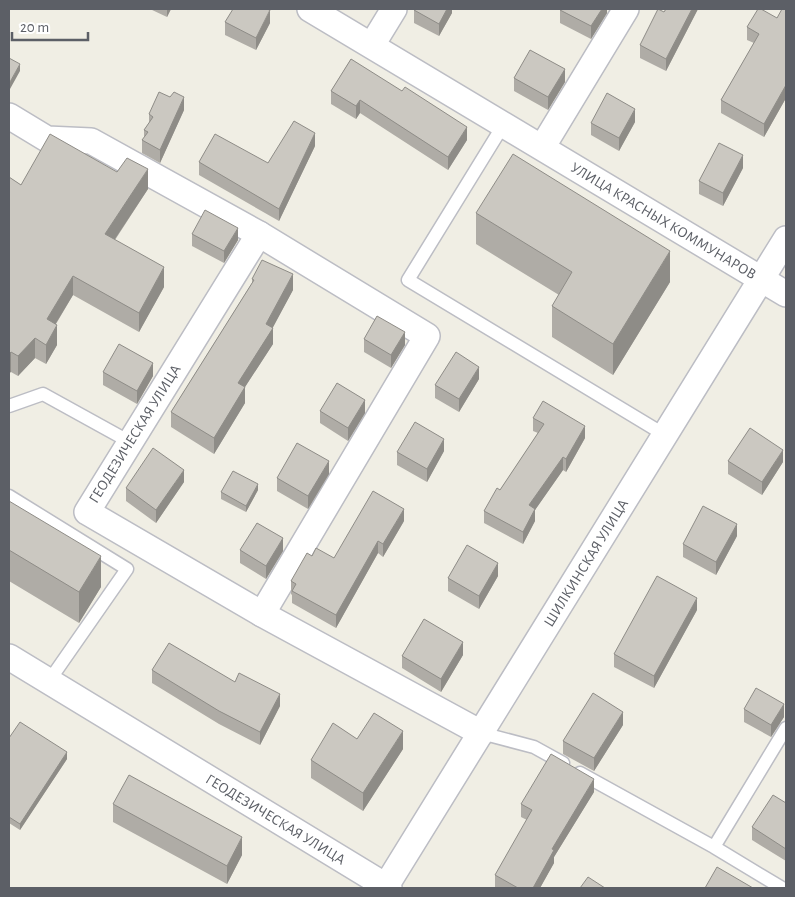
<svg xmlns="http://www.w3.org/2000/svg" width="795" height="897" viewBox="0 0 795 897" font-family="'Alegreya Sans',sans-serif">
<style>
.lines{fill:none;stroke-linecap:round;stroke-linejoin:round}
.lane-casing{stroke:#bcbdc4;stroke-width:15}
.street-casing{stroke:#bcbdc4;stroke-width:28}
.lane{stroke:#fff;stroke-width:12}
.street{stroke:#fff;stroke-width:25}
.wall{fill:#afaca6}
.shaded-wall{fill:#8e8c87}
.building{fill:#cbc8c1;stroke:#8e8c87}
.labels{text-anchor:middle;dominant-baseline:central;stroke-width:4.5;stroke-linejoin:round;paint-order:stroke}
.street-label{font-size:15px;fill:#5c5f66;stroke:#fff}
</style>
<rect width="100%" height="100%" fill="#f0eee4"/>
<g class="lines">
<defs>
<path id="lane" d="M504,124L408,280L665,435
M9,406L43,394L130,442
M9,496L127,569L49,681
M481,733L534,747L563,763
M580,773L714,847L782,888
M714,847L786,728"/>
<g id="street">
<path id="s1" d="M310,9L786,294"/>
<path d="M372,45L394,9"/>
<path d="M9,116L47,139L91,141L259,234L427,336L262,614L481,733"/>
<path d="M543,146L626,9"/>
<path d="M259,234L87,512L262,614"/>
<path id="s2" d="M9,657L389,888"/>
<path id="s3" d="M386,886L786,239"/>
</g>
</defs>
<!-- lane casing -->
<use href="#lane" class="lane-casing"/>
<!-- street casing -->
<use href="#street" class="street-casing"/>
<!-- lane -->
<use href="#lane" class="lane"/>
<!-- street -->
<use href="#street" class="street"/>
</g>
<!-- wall -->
<path class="wall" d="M150,9H171L167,17Z
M452,9V13L439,36L414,23V10Z
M607,9V13L591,39L560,23V10Z
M666,9H698L666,71L640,58V45Z
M786,9V98L764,137L721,113V100L754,43L747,40V27L777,18Z
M225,22L270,23L256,50L225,35Z
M351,59L467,140L448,170L360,113L356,119L331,104V91Z
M514,78L565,82L548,110L514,91Z
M184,110L160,163L142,153V140L144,138V130L149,123V114Z
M635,122L619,151L591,135V123Z
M315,146L279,221L199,175V162L268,163Z
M743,168L723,206L699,194V181Z
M117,172L148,189L115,240L164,287L139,332L73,295L56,324L57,345L46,364L35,358L18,376L11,372L9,373V177L21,185Z
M476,213L670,282L613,375L552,337V306L559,295L476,244Z
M192,234L238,240L224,263L192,246Z
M252,279L293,290L272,328L273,344L245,387V403L214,454L171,427V412L252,283Z
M364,339L405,345L391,368L364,352Z
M103,372L153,376L137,404L103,385Z
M479,379L459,412L435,398V385Z
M320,411L365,413L348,441L320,423Z
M533,418L585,438L566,472L563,470L535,510V521L523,544L484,523V511L500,490L538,433L533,431Z
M444,451L427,482L397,465V452Z
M728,461L783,462L762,495L728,474Z
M329,474L308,509L277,491V478Z
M184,482L156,523L126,501V488Z
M258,490L246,512L221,499V492Z
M9,501L101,587L79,623L9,581Z
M404,521L383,557L378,553L336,628L292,603V595L291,594V581L312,556L334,558Z
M737,536L716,575L683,557V544Z
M240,550L283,551L266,579L240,563Z
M498,576L479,609L448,591V578Z
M697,610L654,688L614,667V654Z
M463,655L441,692L402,668V656Z
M152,670L235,682L280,706L260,745L219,724L152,683Z
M744,709L784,717L771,737L744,722Z
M623,725L594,771L563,754V741Z
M9,738L67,759L20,830L9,823Z
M357,739L403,749L363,811L311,778V760Z
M594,792L554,857V863L540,888H495V875L527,820L521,817V804Z
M786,803V861L752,840V827Z
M113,804L242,855L227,884L113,822Z"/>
<!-- shaded-wall -->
<path class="shaded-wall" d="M167,9H171L167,17Z
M447,9H452V13L439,36V24Z
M602,9H607V13L591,39V26Z
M692,9H698L666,71V59Z
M270,10V23L256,50V38Z
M20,64V71L10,89V82Z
M565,69V82L548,110V97Z
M786,85V98L764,137V124Z
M184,97V110L160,163V150Z
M360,100V113L356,119V106Z
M635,109V122L619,151V138Z
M467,127V140L448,170V157Z
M315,133V146L279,221V209Z
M743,155V168L723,206V193Z
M148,169V189L105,254V234Z
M238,228V240L224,263V251Z
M670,251V282L613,375V344Z
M164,267V287L139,332V313Z
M293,274V290L270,333L273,328V344L245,387V403L214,454V438L238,383L266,324Z
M73,276V295L47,338V319Z
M57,325V345L46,364V345Z
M405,332V345L391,368V355Z
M35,338V358L18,376V356Z
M11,352V372L9,373V354Z
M153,363V376L137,404V391Z
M479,367V379L459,412V399Z
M365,400V413L348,441V428Z
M585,426V438L566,472V459Z
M444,439V451L427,482V469Z
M783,450V462L762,495V482Z
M563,457V470L535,510V521L523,544V532L529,505Z
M329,461V474L308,509V496Z
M184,470V482L156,523V510Z
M258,484V490L246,512V506Z
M404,509V521L383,557V544Z
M737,524V536L716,575V562Z
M283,538V551L266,579V566Z
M378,541V553L336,628V615Z
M101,556V587L79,623V592Z
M498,563V576L479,609V596Z
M697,598V610L654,688V676Z
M463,642V655L441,692V679Z
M280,694V706L260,745V732Z
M784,704V717L771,737V725Z
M623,712V725L594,771V758Z
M403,731V749L363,811V793Z
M67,752V759L20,830V824Z
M594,779V792L554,857V863L540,888H533L552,849Z
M242,837V855L227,884V866Z"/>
<!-- building -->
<path class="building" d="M233,9H266L270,10L256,38L225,22Z
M415,9H447L439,24L414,10Z
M561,9H602L591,26L560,10Z
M658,9L664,12L666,9H692L666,59L640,45Z
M758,9H761L777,18L782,9H786V85L764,124L721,100L759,34L747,27Z
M530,50L565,69L548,97L514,78Z
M9,58L20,64L10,82H9Z
M351,59L402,91L405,87L467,127L448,157L360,100L356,106L331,91Z
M159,92L170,97L174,92L184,97L160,150L142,140L148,132L144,130L153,117L149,114Z
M607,93L635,109L619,138L591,123Z
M294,121L315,133L279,209L199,162L215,134L268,163Z
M50,134L117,172L127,158L148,169L105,234L164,267L139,313L73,276L47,319L57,325L46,345L35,338L18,356L11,352L9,354V177L21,185Z
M719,143L743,155L723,193L699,181Z
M513,154L670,251L613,344L552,306L572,272L476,213Z
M205,210L238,228L224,251L192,234Z
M262,260L293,274L266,324L273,328L238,383L245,387L214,438L171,412L254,280L252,279Z
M377,316L405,332L391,355L364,339Z
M119,344L153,363L137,391L103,372Z
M456,352L479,367L459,399L435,385Z
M337,383L365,400L348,428L320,411Z
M543,401L585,426L566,459L563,457L529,505L535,509L523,532L484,511L497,488L500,490L544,424L533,418Z
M415,422L444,439L427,469L397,452Z
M750,428L783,450L762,482L728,461Z
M297,443L329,461L308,496L277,478Z
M153,448L184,470L156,510L126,488Z
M233,471L258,484L246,506L221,492Z
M373,491L404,509L383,544L378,541L336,615L292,591L296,584L291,581L307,553L312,556L316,548L334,558Z
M9,501L101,556L79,592L9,550Z
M703,506L737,524L716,562L683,544Z
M257,523L283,538L266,566L240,550Z
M467,545L498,563L479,596L448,578Z
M657,576L697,598L654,676L614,654Z
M424,619L463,642L441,679L402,656Z
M169,643L235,682L239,673L280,694L260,732L219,711L152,670Z
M756,688L784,704L771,725L744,709Z
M593,693L623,712L594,758L563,741Z
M374,713L403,731L363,793L311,760L333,723L357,739Z
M20,722L67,752L20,824L9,817V738Z
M551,754L594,779L552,849L554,850L533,888H518L495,875L532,810L521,804Z
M129,775L242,837L227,866L113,804Z
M773,795L786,803V849L752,827Z
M717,867L753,888H705Z
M588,877L605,888H580Z"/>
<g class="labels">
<!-- street labels -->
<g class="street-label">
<text stroke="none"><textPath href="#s1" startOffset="412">УЛИЦА КРАСНЫХ КОММУНАРОВ</textPath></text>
<text transform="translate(135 434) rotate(-58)">ГЕОДЕЗИЧЕСКАЯ УЛИЦА</text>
<text stroke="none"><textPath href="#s3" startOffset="380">ШИЛКИНСКАЯ УЛИЦА</textPath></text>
<text stroke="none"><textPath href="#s2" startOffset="312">ГЕОДЕЗИЧЕСКАЯ УЛИЦА</textPath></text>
</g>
</g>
<!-- border -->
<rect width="795" height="897" fill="none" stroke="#5c5f66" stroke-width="20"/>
<!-- scale -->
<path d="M12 32v8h76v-8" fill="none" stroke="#5c5f66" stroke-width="2.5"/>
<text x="20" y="32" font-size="15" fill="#5c5f66" stroke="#ffffff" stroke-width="4" paint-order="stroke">20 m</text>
</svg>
